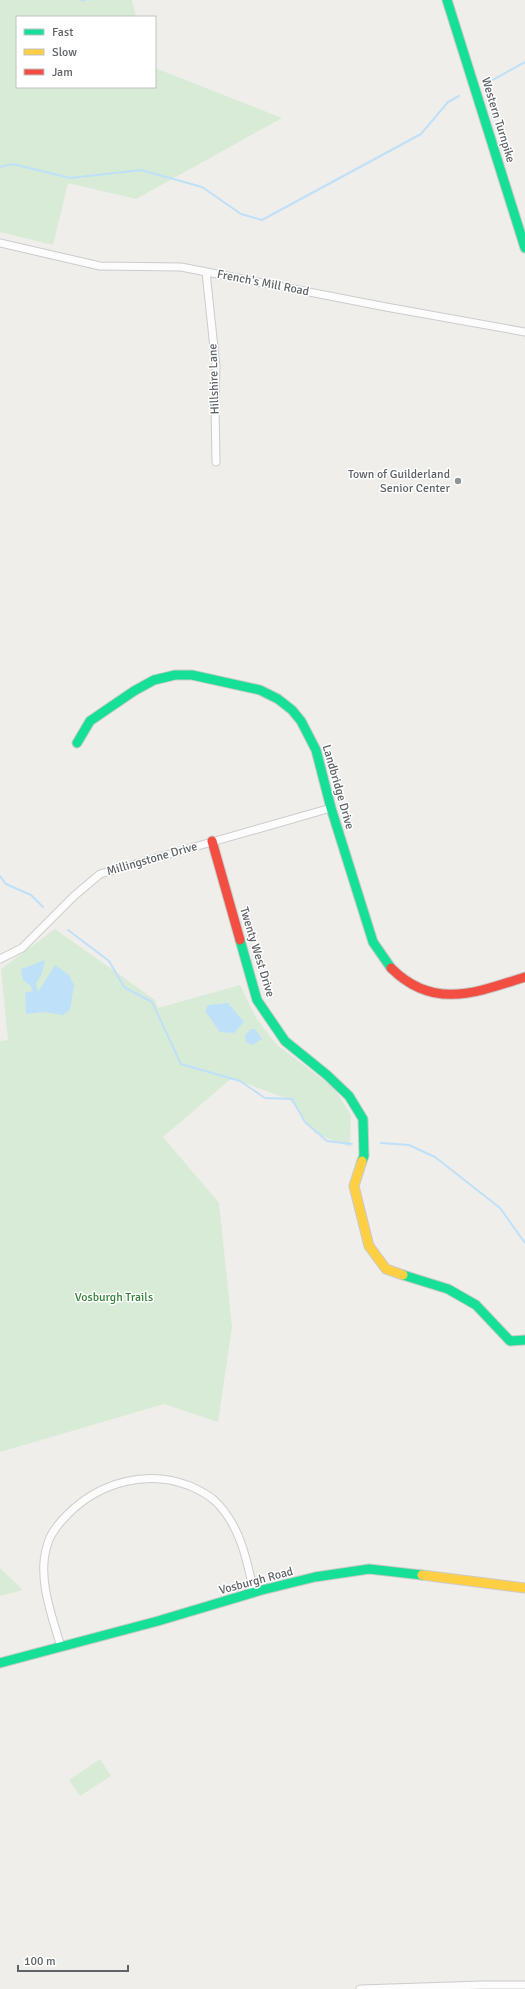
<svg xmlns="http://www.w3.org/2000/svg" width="525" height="1989" viewBox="0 0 525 1989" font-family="Signika,sans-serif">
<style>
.green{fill:#d8ebd6}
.water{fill:#bfe0f9}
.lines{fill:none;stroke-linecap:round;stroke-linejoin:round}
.stream{stroke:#bfe0f9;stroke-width:2}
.street-casing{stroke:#cbcccc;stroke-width:9}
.fast-casing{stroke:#cacacb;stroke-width:11}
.slow-casing{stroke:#cacacb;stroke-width:11}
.jam-casing{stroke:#cacacb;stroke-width:11}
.street{stroke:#fdfcfc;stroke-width:7}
.fast{stroke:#16e098;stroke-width:9}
.slow{stroke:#ffcf43;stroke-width:9}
.jam{stroke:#f24e42;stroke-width:9}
.poi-dot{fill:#919496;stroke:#fff;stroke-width:1.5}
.labels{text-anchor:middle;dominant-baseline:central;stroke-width:3;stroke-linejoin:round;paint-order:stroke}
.street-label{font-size:12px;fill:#5f6368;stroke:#fff}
.poi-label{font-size:12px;fill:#5f6368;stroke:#fff;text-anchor:end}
.park-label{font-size:12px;fill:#348238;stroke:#fff}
</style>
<rect width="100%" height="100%" fill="#efeeea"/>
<!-- green -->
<path class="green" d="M0,0H132L136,17H17V87H155V68L282,118L136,199L68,183L53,245L0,232Z
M55,929L155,1000L158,1008L240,985L256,1018L277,1045L334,1088L351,1115L350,1147L315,1133L290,1100L232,1078L163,1137L219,1203L232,1327L218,1422L164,1404L0,1452V1041L8,1040L1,969Z
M0,1568L23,1590L0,1596Z
M100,1759L111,1776L80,1796L69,1780Z"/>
<!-- water -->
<path class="water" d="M45,960L42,973L36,984L38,992L55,965L69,975L74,985L70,1010L63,1015L43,1012L26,1014L25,993L33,991L30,985L23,980L21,969Z
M228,1003L244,1022L234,1033L220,1032L205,1011L208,1005Z
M251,1029H255L262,1039L252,1045L246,1042L245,1036Z"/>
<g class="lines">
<!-- stream -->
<path class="stream" d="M81,0H85
M489,82L525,62
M0,167L13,164L70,178L141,170L202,187L241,214L262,220L421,134L448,102L459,96
M0,876L6,884L31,895L43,907
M68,930L109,961L124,987L152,1002L181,1064L240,1081L265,1098L292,1099L305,1122L327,1141L352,1144
M381,1143L409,1145L435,1157L500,1208L525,1243"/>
<defs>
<path id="street" d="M0,243L100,266L181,267L386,307L525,332
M206,272L216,367L215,405L216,462
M0,959L22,948L74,896L100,874L331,808
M61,1647C52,1616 37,1578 47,1546C50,1533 59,1523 68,1514C100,1482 148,1469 190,1486C199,1490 207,1494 214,1500C240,1524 247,1560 254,1593
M360,1989L482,1985H525"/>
<path id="fast" d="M447,0L525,248
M77,743L90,721L134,691L154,680L175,675H192L260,690L278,699L292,710L301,721L316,750L331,808L373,942L391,968
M240,940L257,1000L285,1041L327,1075L349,1096L363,1119L364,1156L362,1161
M403,1275L448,1289L476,1305L510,1341L525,1340
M0,1663L158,1621L262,1590L315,1577L369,1569L422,1575"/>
<path id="slow" d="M362,1161L354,1186L369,1246L386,1269L403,1275
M422,1575L525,1588"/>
<path id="jam" d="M212,841L240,940
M391,968C433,1010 475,993 525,977"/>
</defs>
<!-- street casing -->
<use href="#street" class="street-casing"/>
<!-- fast casing -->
<use href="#fast" class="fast-casing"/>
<!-- slow casing -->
<use href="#slow" class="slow-casing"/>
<!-- jam casing -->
<use href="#jam" class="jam-casing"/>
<!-- street -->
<use href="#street" class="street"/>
<!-- fast -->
<use href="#fast" class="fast"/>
<!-- slow -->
<use href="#slow" class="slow"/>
<!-- jam -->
<use href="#jam" class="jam"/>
</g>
<!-- markers -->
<circle class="poi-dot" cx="458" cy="481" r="4"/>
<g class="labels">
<!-- street labels -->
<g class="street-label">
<text transform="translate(498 120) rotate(73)">Western Turnpike</text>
<text transform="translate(263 283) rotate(11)">French's Mill Road</text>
<text transform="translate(214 379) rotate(-92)">Hillshire Lane</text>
<text transform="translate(338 787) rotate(74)">Landbridge Drive</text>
<text transform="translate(152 859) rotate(-16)">Millingstone Drive</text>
<text transform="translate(257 952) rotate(73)">Twenty West Drive</text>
<text transform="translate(256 1581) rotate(-15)">Vosburgh Road</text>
</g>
<!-- poi labels -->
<g class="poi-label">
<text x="450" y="474">Town of Guilderland<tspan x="450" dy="14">Senior Center</tspan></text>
</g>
<!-- park labels -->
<g class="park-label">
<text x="114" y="1297">Vosburgh Trails</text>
</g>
</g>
<!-- legend -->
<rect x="16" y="16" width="140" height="72" fill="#ffffff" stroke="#bfc1c3"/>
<rect x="24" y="29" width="20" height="6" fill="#16e098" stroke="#bfc1c3"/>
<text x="52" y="36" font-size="12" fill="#5f6368">Fast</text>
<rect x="24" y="49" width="20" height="6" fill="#ffcf43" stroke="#bfc1c3"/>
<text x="52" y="56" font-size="12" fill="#5f6368">Slow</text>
<rect x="24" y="69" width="20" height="6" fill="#f24e42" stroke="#bfc1c3"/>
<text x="52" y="76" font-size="12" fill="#5f6368">Jam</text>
<!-- scale -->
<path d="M18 1965v6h110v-6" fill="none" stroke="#5f6368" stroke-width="2"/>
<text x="24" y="1965" font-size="12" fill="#5f6368" stroke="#ffffff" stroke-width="3" paint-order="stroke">100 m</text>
</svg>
